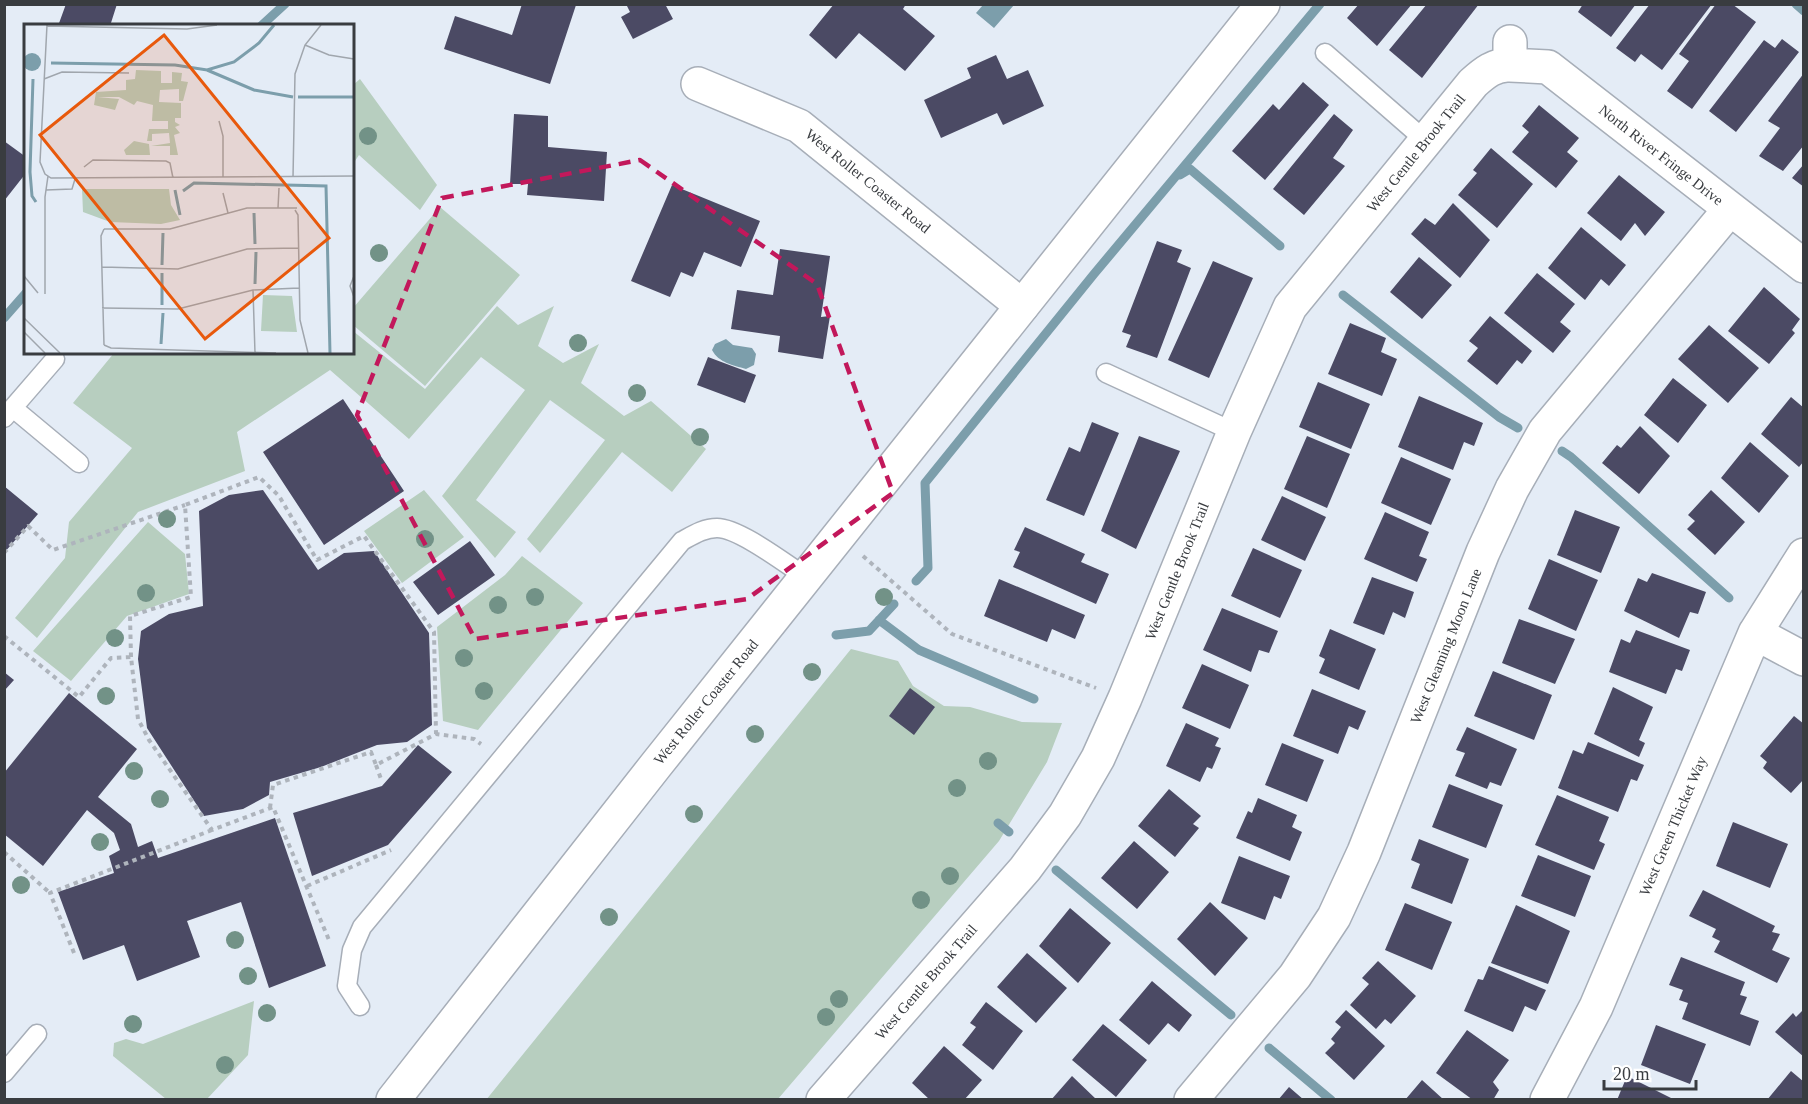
<svg xmlns="http://www.w3.org/2000/svg" width="1808" height="1104" viewBox="0 0 1808 1104" font-family="Georgia,serif">
<style>
.green{fill:#b7cebf}
.water{fill:#7c9eab}
.lines{fill:none;stroke-linecap:round;stroke-linejoin:round}
.stream{stroke:#7c9eab;stroke-width:9}
.building{fill:#4b4a64}
.service-casing{stroke:#a7aeb8;stroke-width:21}
.minor-casing{stroke:#a7aeb8;stroke-width:36}
.tertiary-casing{stroke:#a7aeb8;stroke-width:36}
.path{stroke:#aeb4bc;stroke-width:4;stroke-dasharray:4.5 4.5;stroke-linecap:butt}
.service{stroke:#fff;stroke-width:18}
.minor{stroke:#fff;stroke-width:33}
.tertiary{stroke:#fff;stroke-width:33}
.tree{fill:#729287}
.marked{fill:none;stroke:#c2185b;stroke-width:4.5;stroke-dasharray:12 8;stroke-linejoin:round}
.labels{text-anchor:middle;dominant-baseline:central;stroke-width:6;stroke-linejoin:round;paint-order:stroke}
.street-label{font-size:15px;fill:#393c40;stroke:#fff}
.inset-river{fill:none;stroke:#7c9eab;stroke-width:3}
.inset-road{fill:none;stroke:#a0a6ad;stroke-width:1.5}
.view{fill:#e8590c;fill-opacity:0.15;stroke:#e8590c;stroke-width:3}
.inset-edge{fill:none;stroke:#393c40;stroke-width:3}
</style>
<rect width="100%" height="100%" fill="#e4ecf6"/>
<!-- green -->
<path class="green" d="M360,79L437,185L420,210L359,155L353,164V85Z
M440,207L520,275L425,386L353,325V308Z
M497,306L518,325L554,306L538,346L563,363L599,344L581,383L624,416L651,401L706,449L672,492L622,452L540,553L527,539L605,440L550,400L476,500L516,532L495,558L442,496L525,390L481,357L409,439L330,370L237,432L245,471L138,512L37,638L15,618L65,558L69,522L132,448L73,403L114,353L352,352L353,331L425,389Z
M424,490L464,537L402,583L364,531Z
M148,522L185,554L189,594L127,616L71,681L33,651Z
M522,556L583,603L478,730L443,721L437,627L505,575Z
M851,649L898,661L913,686L944,706L970,707L1022,722L1062,723L1047,762L999,841L778,1099L486,1100Z
M254,1001L248,1055L207,1099H166L113,1056L114,1043L126,1039L143,1044Z"/>
<!-- water -->
<path class="water" d="M983,5V4L1014,5L994,28L976,13Z
M726,339L733,345L752,348L756,354L754,365L746,369C733,365 719,363 712,350L715,344Z"/>
<g class="lines">
<!-- stream -->
<path class="stream" d="M1796,4L1804,11
M261,26L285,4
M1180,175L1190,169L1280,246
M1343,295L1499,417L1518,428
M4,318L26,293
M1562,451L1571,457L1729,598
M916,581L928,568L925,483L1094,274L1320,4
M879,620L919,650L1034,699
M836,635L869,631L894,604
M998,823L1009,832
M1056,870L1231,1015
M1269,1048L1331,1100"/>
</g>
<!-- building -->
<path class="building" d="M66,4H117L110,26H58Z
M522,4L576,5L550,84L444,49L455,16L512,35Z
M626,4H665L673,19L633,39L621,17L630,12Z
M834,4H906L903,9L935,36L905,71L859,33L836,59L809,35Z
M1359,4H1412L1377,46L1347,18Z
M1427,4H1479L1422,78L1389,50Z
M1583,4H1636L1611,37L1578,12Z
M1650,4H1712L1662,70L1641,54L1635,62L1616,48Z
M1716,4H1732L1756,22L1692,109L1667,91L1689,61L1679,54Z
M1782,39L1799,52L1736,132L1709,111L1764,40L1775,48Z
M996,55L1007,79L1028,70L1044,106L1003,125L997,113L941,138L924,100L971,78L967,68Z
M1804,73V145L1783,171L1759,156L1780,128L1768,121Z
M1303,82L1329,105L1265,180L1232,151L1273,104L1279,110Z
M1539,105L1579,138L1567,152L1578,161L1556,188L1512,152L1529,132L1522,126Z
M514,114L548,116V147L607,152L604,201L527,195L528,184H510Z
M1334,114L1353,130L1333,158L1345,166L1304,215L1273,189Z
M4,141L26,157V173L4,201Z
M1491,148L1533,184L1497,228L1458,195L1477,173L1473,170Z
M1804,164V187L1792,178Z
M1619,175L1665,212L1645,236L1635,223L1621,241L1587,213Z
M672,185L760,221L741,267L704,252L693,277L681,272L670,297L631,281Z
M1453,203L1490,240L1460,278L1411,234L1425,218L1435,225Z
M1581,227L1626,265L1609,286L1601,279L1585,300L1548,268Z
M1157,241L1182,250L1177,262L1191,268L1157,358L1126,347L1131,335L1122,332Z
M780,249L830,256L821,317L830,316L823,359L778,352L780,336L731,329L737,290L773,295Z
M1419,257L1452,285L1422,319L1390,292Z
M1213,261L1253,278L1209,378L1168,360Z
M1537,273L1575,304L1560,322L1571,331L1553,353L1504,313Z
M1764,287L1800,319L1792,330L1795,333L1769,364L1728,331Z
M1490,316L1532,351L1522,364L1517,360L1497,385L1467,361L1478,348L1469,341Z
M1350,323L1386,338L1381,352L1397,359L1382,396L1328,374Z
M1709,325L1759,368L1728,403L1678,359Z
M708,357L756,375L745,403L697,385Z
M1673,378L1707,405L1678,443L1644,415Z
M1318,382L1370,404L1351,449L1299,427Z
M1419,396L1483,423L1474,446L1464,442L1453,470L1398,447Z
M1791,397L1804,408V461L1799,467L1761,434Z
M343,399L404,491L324,545L263,452Z
M1092,422L1119,433L1084,516L1046,500L1069,447L1080,452Z
M1640,426L1670,456L1639,494L1602,463L1617,445L1621,448Z
M1139,436L1180,451L1136,549L1101,531Z
M1307,436L1350,454L1327,508L1284,489Z
M1750,442L1789,476L1759,513L1721,478Z
M1401,457L1451,479L1431,525L1381,503Z
M4,486L38,514L4,553Z
M263,490L318,570L344,553L374,551L429,633L432,725L407,742L377,745L321,767L270,782L269,795L243,809L204,816L147,728L138,659L141,631L169,614L203,606L199,511L229,495Z
M1711,490L1745,522L1715,555L1687,529L1695,521L1688,515Z
M1282,496L1326,517L1305,561L1261,540Z
M1575,510L1620,527L1601,573L1557,555Z
M1385,512L1429,532L1419,556L1427,559L1417,582L1364,559Z
M1025,527L1085,554L1081,562L1109,574L1096,604L1013,567L1020,552L1014,550Z
M470,541L495,575L438,615L413,582Z
M1253,548L1302,570L1280,618L1231,596Z
M1549,559L1598,580L1576,631L1528,609Z
M1652,573L1706,592L1698,614L1690,612L1679,638L1624,611L1638,578L1647,582Z
M1372,577L1414,592L1405,618L1393,612L1384,635L1353,623Z
M999,579L1085,615L1075,639L1052,629L1047,642L984,616Z
M1222,608L1278,631L1269,653L1259,650L1251,672L1203,650Z
M1519,619L1575,639L1555,684L1502,663Z
M1330,629L1376,649L1359,690L1319,673L1325,659L1319,656Z
M1636,630L1690,650L1682,671L1676,669L1666,694L1609,672L1621,639L1630,643Z
M1202,664L1249,685L1230,729L1182,708Z
M1493,671L1552,695L1534,740L1474,716Z
M4,672L14,680L4,691Z
M1613,687L1653,707L1639,740L1645,743L1639,757L1594,734Z
M910,688L935,707L914,735L889,716Z
M1312,689L1366,711L1358,730L1349,726L1338,754L1293,736Z
M69,693L137,749L98,797L131,824L138,847L152,841L158,858L275,818L326,966L269,988L241,902L187,921L200,957L137,981L124,945L83,960L58,892L114,873L109,856L120,850L114,833L87,810L43,866L4,834V773Z
M1794,716L1804,724V779L1791,793L1763,768L1767,762L1760,756Z
M1186,723L1219,738L1215,746L1221,748L1212,769L1207,767L1200,782L1166,766Z
M1467,727L1517,749L1501,786L1490,782L1487,789L1455,776L1465,753L1456,750Z
M1588,742L1644,765L1637,781L1631,779L1618,812L1558,788L1573,750L1583,754Z
M1282,743L1324,760L1307,802L1265,785Z
M418,745L452,772L388,845L312,876L293,813L382,786Z
M1449,784L1503,805L1486,848L1432,827Z
M1169,789L1201,816L1193,824L1199,828L1175,857L1138,826Z
M1557,795L1609,817L1599,841L1605,844L1594,870L1535,845Z
M1258,798L1297,815L1292,827L1302,832L1290,861L1236,838L1248,811L1252,813Z
M1733,822L1788,844L1770,888L1716,866Z
M1419,839L1469,859L1452,904L1411,888L1420,864L1411,860Z
M1134,841L1169,872L1137,909L1101,878Z
M1538,855L1591,876L1575,917L1521,896Z
M1239,856L1290,876L1281,899L1274,896L1265,920L1221,903Z
M1703,890L1775,926L1772,932L1780,934L1772,950L1790,958L1777,983L1714,952L1720,941L1712,937L1716,929L1689,916Z
M1210,902L1248,938L1215,976L1177,939Z
M1405,903L1452,922L1432,970L1385,950Z
M1516,905L1570,931L1548,984L1491,963Z
M1070,908L1111,943L1078,983L1039,946Z
M1027,953L1067,988L1036,1023L997,987Z
M1681,957L1745,982L1740,995L1747,997L1740,1014L1759,1021L1750,1046L1682,1019L1688,1003L1679,1000L1683,990L1669,985Z
M1378,961L1416,996L1391,1024L1385,1019L1376,1029L1350,1005L1369,984L1362,978Z
M1489,966L1546,990L1536,1011L1525,1006L1513,1032L1464,1011L1478,979L1483,980Z
M1152,981L1192,1015L1179,1032L1168,1023L1149,1045L1119,1020Z
M986,1002L1023,1031L993,1070L962,1045L976,1027L970,1023Z
M1804,1009V1057L1775,1032L1793,1013L1796,1017Z
M1346,1010L1385,1046L1354,1080L1325,1053L1335,1043L1331,1039L1341,1027L1335,1022Z
M1103,1024L1147,1060L1116,1097L1072,1060Z
M1656,1025L1706,1044L1690,1084L1641,1065Z
M1467,1030L1509,1060L1493,1082L1499,1090L1493,1100H1473L1436,1073Z
M944,1046L982,1080L964,1100H930L912,1083Z
M1791,1071L1804,1082V1100H1767Z
M1072,1076L1097,1100H1051Z
M1627,1076L1675,1100H1617Z
M1422,1080L1444,1100H1405Z
M1289,1087L1304,1100H1278Z"/>
<g class="lines">
<defs>
<path id="service" d="M1325,53L1426,141
M1106,373L1234,432
M13,408L79,463
M4,418L55,359
M360,1006L347,986L352,950L362,927L682,541C693,535 704,528 717,528C739,528 786,564 806,577
M4,1073L37,1034"/>
<path id="minor" d="M1510,65L1548,67L1804,266
M698,84L799,126L1022,306
M1755,633L1804,659
M823,1100L1025,869L1065,815L1098,758L1125,698L1234,432L1290,307L1473,83C1484,73 1495,64 1510,65V42
M1191,1100L1295,976L1334,917L1364,852L1483,552L1512,489L1545,431L1730,209
M1547,1100L1596,1007L1755,633L1804,555"/>
<path id="tertiary" d="M393,1100L656,765L1263,4"/>
</defs>
<!-- service casing -->
<use href="#service" class="service-casing"/>
<!-- minor casing -->
<use href="#minor" class="minor-casing"/>
<!-- tertiary casing -->
<use href="#tertiary" class="tertiary-casing"/>
<!-- path -->
<path class="path" d="M4,553L28,526L53,550L185,505
M863,556L952,634L1096,688
M4,636L79,697L111,658L131,657L138,719L149,740L212,830L273,807L329,940
M131,657L130,616L191,597L185,505L259,477L279,496L317,560L364,536L434,632L436,734
M376,765L381,779
M270,808L273,785L371,752L376,765L436,734L474,739L481,744
M4,852L50,893
M307,886L391,850
M74,953L50,893L212,830"/>
<!-- service -->
<use href="#service" class="service"/>
<!-- minor -->
<use href="#minor" class="minor"/>
<!-- tertiary -->
<use href="#tertiary" class="tertiary"/>
</g>
<!-- trees -->
<g class="tree">
<circle cx="368" cy="136" r="9"/>
<circle cx="379" cy="253" r="9"/>
<circle cx="578" cy="343" r="9"/>
<circle cx="637" cy="393" r="9"/>
<circle cx="700" cy="437" r="9"/>
<circle cx="167" cy="519" r="9"/>
<circle cx="425" cy="539" r="9"/>
<circle cx="146" cy="593" r="9"/>
<circle cx="535" cy="597" r="9"/>
<circle cx="884" cy="597" r="9"/>
<circle cx="498" cy="605" r="9"/>
<circle cx="115" cy="638" r="9"/>
<circle cx="464" cy="658" r="9"/>
<circle cx="812" cy="672" r="9"/>
<circle cx="484" cy="691" r="9"/>
<circle cx="106" cy="696" r="9"/>
<circle cx="755" cy="734" r="9"/>
<circle cx="988" cy="761" r="9"/>
<circle cx="134" cy="771" r="9"/>
<circle cx="957" cy="788" r="9"/>
<circle cx="160" cy="799" r="9"/>
<circle cx="694" cy="814" r="9"/>
<circle cx="100" cy="842" r="9"/>
<circle cx="950" cy="876" r="9"/>
<circle cx="21" cy="885" r="9"/>
<circle cx="921" cy="900" r="9"/>
<circle cx="609" cy="917" r="9"/>
<circle cx="235" cy="940" r="9"/>
<circle cx="248" cy="976" r="9"/>
<circle cx="839" cy="999" r="9"/>
<circle cx="267" cy="1013" r="9"/>
<circle cx="826" cy="1017" r="9"/>
<circle cx="133" cy="1024" r="9"/>
<circle cx="225" cy="1065" r="9"/>
</g>
<!-- marked area -->
<path class="marked" d="M640,160L817,284L893,493L747,599L475,639L357,415L442,198Z"/>
<g class="labels">
<!-- street labels -->
<g class="street-label">
<text transform="translate(1416 153) rotate(-51)">West Gentle Brook Trail</text>
<text transform="translate(1661 155) rotate(38)">North River Fringe Drive</text>
<text transform="translate(868 181) rotate(39)">West Roller Coaster Road</text>
<text transform="translate(1177 571) rotate(-68)">West Gentle Brook Trail</text>
<text transform="translate(1446 646) rotate(-68)">West Gleaming Moon Lane</text>
<text transform="translate(706 702) rotate(-51)">West Roller Coaster Road</text>
<text transform="translate(1673 826) rotate(-67)">West Green Thicket Way</text>
<text transform="translate(926 982) rotate(-49)">West Gentle Brook Trail</text>
</g>
</g>
<!-- overview -->
<g transform="translate(24 24)">
<rect width="330" height="330" fill="#e4ecf6"/>
<path d="M112,46L137,47V59H148V48L158,49L157,57L164,58L159,77H155V65L136,66L135,78L157,79V94H151V98L156,101L151,103L156,109L150,111L154,131H146V122H127L146,119L145,109L128,110V117H123L125,105H144V97H128L129,81L113,77L110,81L95,73H74L95,75L91,86L70,81L72,68L102,66V56L111,55ZM110,117L125,120L126,131H102L100,126ZM58,165H145L147,181L156,196L137,200L86,198L59,188ZM239,271L268,272L273,308L237,307Z" fill="#b7cebf"/>
<path d="M-1 38a9 9 0 1 1 18 0a9 9 0 1 1-18 0Z" fill="#7c9eab"/>
<path class="inset-river" d="M27,39L151,41L183,46L210,38L235,19L250,1M183,46L230,66L269,73M9,55L6,148L8,172L12,178M274,73H330M151,166L156,191M159,167L170,159L302,162L306,329M230,189L231,220M138,241L139,209M231,260L232,228M138,281V249M137,320L139,289"/>
<path class="inset-road" d="M23,1L16,138L21,150L27,154L330,152M23,2L163,5L193,1M281,21L305,31L330,35M20,55L38,48L105,49M195,97L199,112V153M60,143L69,136L142,137L146,139L149,154M269,153L271,50L281,21L297,1M22,166L48,165L51,155M199,169L204,189M254,184L255,164M271,186L274,191L276,296L284,329M80,205H146L223,184H273M80,205L77,212L80,321M0,215V240M330,223V248M78,243L154,245L223,225L275,224M0,252L14,269M330,252L326,262L330,273M229,266L231,329M21,270V173L24,152M78,284L154,285L229,266L275,264M0,294L36,329M0,308L21,329M80,321L87,324L252,329"/>
<path class="view" d="M140,11L305,214L181,315L16,111Z"/>
<rect width="330" height="330" class="inset-edge"/>
</g>
<!-- border -->
<rect width="1808" height="1104" fill="none" stroke="#393c40" stroke-width="12"/>
<!-- scale -->
<path d="M1604 1080v9h92v-9" fill="none" stroke="#393c40" stroke-width="3"/>
<text x="1613" y="1080" font-size="18" fill="#393c40" stroke="#ffffff" stroke-width="4.5" paint-order="stroke">20 m</text>
</svg>
